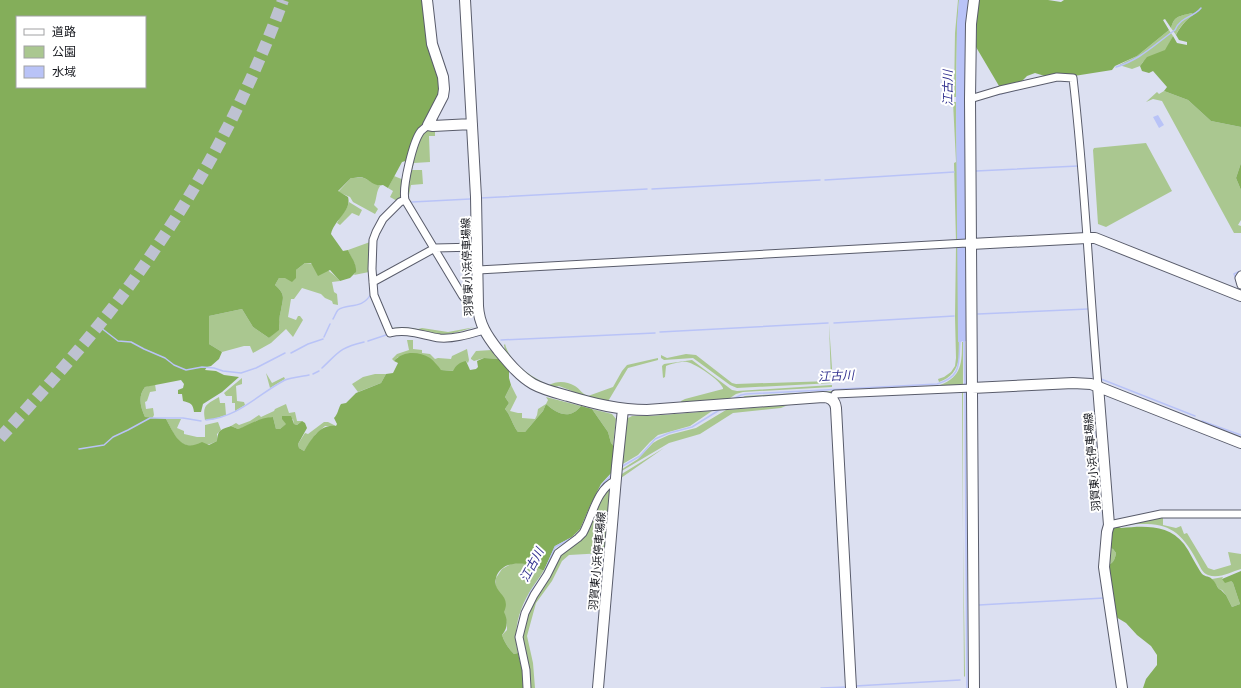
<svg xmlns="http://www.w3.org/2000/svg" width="1241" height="688" viewBox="0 0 1241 688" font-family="'Crimson Pro','Noto Sans JP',serif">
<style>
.green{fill:#aac790}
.forest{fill:#84ae5a;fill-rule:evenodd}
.water{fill:#b9c3f7}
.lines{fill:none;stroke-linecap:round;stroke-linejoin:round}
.stream{stroke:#b9c3f7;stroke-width:1.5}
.highway-tunnel{stroke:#bec2d1;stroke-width:12;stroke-dasharray:12 6;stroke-linecap:butt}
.street-casing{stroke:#595c6b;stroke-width:9}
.secondary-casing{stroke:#595c6b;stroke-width:12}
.street{stroke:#fff;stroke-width:7}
.secondary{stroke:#fff;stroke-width:10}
.labels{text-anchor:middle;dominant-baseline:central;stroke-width:4;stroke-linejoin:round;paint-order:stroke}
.street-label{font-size:11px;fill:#14161c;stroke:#fff}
.water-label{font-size:12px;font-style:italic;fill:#2e2e8d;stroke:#fff}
</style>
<rect width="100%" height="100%" fill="#dce0f1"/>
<!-- green -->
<path class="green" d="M958,0H959L957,33L956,97H954L955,33Z
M1192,13L1193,15C1185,21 1180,26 1176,35L1171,28C1174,15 1181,16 1192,13Z
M1169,30L1173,36L1166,50L1143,62L1140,66L1132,69L1119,65L1137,56Z
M1164,91L1188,100L1211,121L1241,127V163L1236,178L1241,190V220L1238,225L1241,226V233H1234L1162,101L1153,99L1146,102L1157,92L1159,94Z
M953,102H956L958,242H956L954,163L956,162Z
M428,129H435V136H429L430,162L414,163L412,170H422L423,184L411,185L409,195L407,198L411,164L423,132Z
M1146,143L1172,191L1106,227L1098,224L1093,150L1094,148Z
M394,176L404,180L399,202L390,197L393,191L388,188Z
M351,178H364L380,186C376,192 377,198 374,205L378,209L375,214L353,202L350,197L338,192Z
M349,202L362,210L359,216L352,213L340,225L337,223C341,215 347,210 349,202Z
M370,242L369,272L354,275C359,267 351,258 348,250Z
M956,246H958L959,358C957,370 951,378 939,382L938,379L944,377L951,372L955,366L956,358L955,317Z
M305,263C320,264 330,270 340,281L332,282L334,292L337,294L338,305L333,304L332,301L325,298L321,294L302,288L294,299H291L288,317L296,320L298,316H300L303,320L293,337L286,329L271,343L253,353L250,346H244L222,352L209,344V316L242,309L253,327L269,338L278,330C279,324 279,317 281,310C283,297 286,295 275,285L279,278H296V270Z
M829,324L833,383L737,388L730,385L693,358L664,360L661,358V355L667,358L686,354L696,355L732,383L736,384L831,381Z
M391,327L393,328L403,327L418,329L422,328L448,332L475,327C464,330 452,335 440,334C424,334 409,329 393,329Z
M407,340H413V349L422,350V353L430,354L435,359L438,358L451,359L452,356L467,349L469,360L468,363L466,361L454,371L441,370L398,357L394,361L392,359L397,354L409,350Z
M962,342H963V385L941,387L940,385C962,377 962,362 962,342Z
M505,344C510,363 531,377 549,385C557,381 566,381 575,386C580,389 582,394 588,396L613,387L622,371L627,365L658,358V360L628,368L607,403L579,396L572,391L559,386L551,388L532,378L519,368L505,351L504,345Z
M492,350L500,359L484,358L474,361L471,359V358L476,351Z
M692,360L732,390L737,391L832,385V387L743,392L736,394L724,402L682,405L681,401L685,399L723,389V388C720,380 696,364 687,362C682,361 671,364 666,366L665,377L663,378L662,366L664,364Z
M266,373L272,383L284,377L285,379L270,388Z
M375,374H386L381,383L358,392L352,384L363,377Z
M242,378V384L236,386L237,401L244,402L245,405L235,411V403H232V396H226L224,393Z
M155,384L156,391L150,392L147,401L145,402L146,409L153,408L154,415L152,419L145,417C140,406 138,396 145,387Z
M511,385L517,397L510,411L518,413H522V418L535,419L537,415L538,409L546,404L548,400L546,397L581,406C570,420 557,414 546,404L543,411L525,432H518C512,424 511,416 505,409L509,403L505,397Z
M962,390H963V533Z
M833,391V392L831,393L736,401L745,396Z
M219,397L220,403H225L226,415L214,419L205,420C202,405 207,404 219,397Z
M286,404L289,413L295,412L297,421H302L297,425L294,424L293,419L280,429H276L273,417L256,421L249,426L238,429L231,426L236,423L239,425L250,421L259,415L261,417L274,411L275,409Z
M788,405L781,408L733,413L700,434L669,443L620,472L619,471L638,459L653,443L658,440L669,435L696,428L726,410Z
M592,409L612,414L616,419L613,446L611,443L608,432Z
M712,411L690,426L658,435L650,442L638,455L621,465L624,420L632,416H650Z
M166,419H181L177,428L184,431V434L197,437H205V425L218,422L221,430L217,434V441C208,446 189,449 180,442C174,436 170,426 166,419Z
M324,422H328L336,426H325L316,434L304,451L299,448L298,444L305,433L308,434Z
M664,448L621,478L620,475Z
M612,484L607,551L604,553L569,555L562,561L552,581L536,603L527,636L533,663L535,688H528L521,645L523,623L557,557L574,543L598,502Z
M1163,516V525L1176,528L1181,526L1184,534L1187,533L1208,568L1214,570L1231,565L1228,552L1241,554V569C1231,572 1219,579 1208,575C1202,573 1200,566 1197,561C1178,525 1163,522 1124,525Z
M963,536L965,676L964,677Z
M1107,547L1113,549L1116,553C1115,560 1113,563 1106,567Z
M523,562L536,566L542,570H544C540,578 533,585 529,593C518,612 513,632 518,653L514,654C509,649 504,642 502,635L507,630V623L496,587V578L502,569L511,564Z
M1223,577L1222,579L1231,581L1233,583L1240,604L1232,607L1226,595L1222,590L1219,589L1212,579Z"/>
<!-- forest -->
<path class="forest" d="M0,0H425L443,88L409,160L402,162L388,188L383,185C375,187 371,181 364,178C361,177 355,178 351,178L338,191L348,197C352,211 334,220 331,234L343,251L348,250C351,257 357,264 356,272L350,278L340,281L330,270L318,276L311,263H305L296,270V278L292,282L285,278H279L275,285C286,295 283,297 281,310C279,317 279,324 279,330L269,338L253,327L242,309L209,316V344L222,352L219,359L211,366L207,367L205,370L216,371L224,375L239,377L222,392L203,404L201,412H194C193,404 191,403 183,401L182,394H178V390L183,388L184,384L181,380L145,387C138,396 140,406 145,417L166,419C175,435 181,453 202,442L209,445L217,441C218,429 221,430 231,426L238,429C250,425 260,417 273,417L276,429H280L286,424L282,419V416H291L294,424L297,425L302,421L305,423L307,428L298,444L299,448L304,451C311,440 320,423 336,426L337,424L334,418C338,414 338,409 341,404L346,403L356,393L381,383L386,374L393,373L398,363L394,361C403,351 418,351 430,358C434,361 438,366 441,370L453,371C456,365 460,362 466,361L470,370L476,369L478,367L477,361L484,358L500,359L509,371V378L511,385L505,397L509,403L505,409C511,416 512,424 518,432H525L543,411L546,404C557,414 570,420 581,406L592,409L608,432L611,443L615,448L613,471L601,484L590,506L580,529L572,537L555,546L544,570H542C529,561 501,559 496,578C492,594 512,594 504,612C508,620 508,628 502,635C504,642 509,649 514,654L518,653L522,670L523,688H0ZM17,17H145V87H17Z
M979,0H1048L1061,2L1064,0H1241V127L1211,121L1188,100L1164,91L1167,87L1153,71L1149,73L1142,71L1140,66L1147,57L1165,50L1173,36L1177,43L1187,45V42L1179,40L1176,35C1180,27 1185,21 1193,15L1192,13C1181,16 1174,15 1171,28L1165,19L1163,20L1169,30L1137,56L1115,66L1112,70L1074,76L1048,77L1035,73L1027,76L1020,83L1002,87L999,86L976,47L977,11Z
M1241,163V190L1236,178Z
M1117,526L1121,528C1144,526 1168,524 1184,544C1190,552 1194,562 1200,571C1204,578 1208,575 1212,579C1215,581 1217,587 1219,589L1221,590L1226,595L1232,607L1240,604L1233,583L1231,581L1225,583L1222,579L1241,571V688H1143L1146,679L1157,665V655L1151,646L1137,635L1126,623L1116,617L1106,567C1113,563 1115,560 1116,553L1113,549L1107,547L1110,529Z"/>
<!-- water -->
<path class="water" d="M959,0H968L966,21L965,96L966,341L958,342L956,102L957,24Z
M1158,115L1164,125L1159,128L1153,117Z"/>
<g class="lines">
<!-- stream -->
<path class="stream" d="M1116,67C1140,60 1155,44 1175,30C1181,16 1193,18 1201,8
M996,95L1024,88
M976,171L1078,166
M825,180L954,172
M652,189L820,180
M480,198L647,189
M412,202L470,199
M1236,279L1234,274L1238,272
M978,314L1088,309
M333,319C335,316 336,312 338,310C347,303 362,310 371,294
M834,323L954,316
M96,324L118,341L131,342L144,349L165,358L174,365L186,370L202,367L214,368L223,371L241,373L256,368L285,353
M660,332L828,323
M475,336L480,335
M324,337L330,324
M501,340L655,333
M964,340L965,386
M368,341L389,334
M291,353L308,344L323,339
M322,368C339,352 339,348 364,342
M313,374L319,371
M1101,379L1195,416
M965,392L967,688
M733,399L741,395L746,394L937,384C963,376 958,363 960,341
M206,420C239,417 258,394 285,380C289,378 304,376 309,375
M1202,421L1241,435
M79,449L104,445L113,437L128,430L150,418H183L201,421
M621,467L640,456L655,439L669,433L692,427L721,409
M598,492L602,485L611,475
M979,605L1104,598
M522,612L530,593L543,575L555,547L572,538
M517,633L521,615
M855,686L960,680
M821,688L847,687"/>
<!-- highway-tunnel -->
<path class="highway-tunnel" d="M0,438C55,378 110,317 155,249C208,172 251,88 283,0"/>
<defs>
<path id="street" d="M970,99L1000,90L1057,77L1073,78C1085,180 1089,283 1098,386
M428,125C426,127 423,129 421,131C413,141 402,187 405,200L400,202L383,219L376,232L373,240L372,269L374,295L390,333C407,328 424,336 440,338C455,339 470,334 484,330
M405,200L462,295C467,301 470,307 478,306
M478,270L967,243L971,244
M1241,275L1239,278L1241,285
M373,282L435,248L478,247
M833,400L835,394L972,388
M1109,525L1161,514H1241
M527,688L526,670L519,637L525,613L534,595L547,575L558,553L578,538L583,533C592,517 597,488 615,481"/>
<path id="secondary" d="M427,0L432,44L443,77L444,89L443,96L428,125L433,126L472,124
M465,0L476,197L478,306C479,324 487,336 498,350C508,362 519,376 533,384C544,390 557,393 568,396C595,404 619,410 647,410L823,397C830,397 835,400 836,408L851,688
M971,244L1087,238H1095L1241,296
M1098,386L1109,525L1107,532L1104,567L1122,688
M972,388L1073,383L1091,384L1241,443
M598,688L617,466L623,409
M974,688L970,99L971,24L974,0"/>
</defs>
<!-- street casing -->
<use href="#street" class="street-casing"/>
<!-- secondary casing -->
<use href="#secondary" class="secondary-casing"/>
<!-- street -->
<use href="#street" class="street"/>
<!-- secondary -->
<use href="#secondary" class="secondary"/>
</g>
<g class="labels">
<!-- street labels -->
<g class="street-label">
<text transform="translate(467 267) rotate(-92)">羽賀東小浜停車場線</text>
<text transform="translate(1092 462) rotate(-95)">羽賀東小浜停車場線</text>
<text transform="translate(597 561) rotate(-85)">羽賀東小浜停車場線</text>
</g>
<!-- water labels -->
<g class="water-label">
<text transform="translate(948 88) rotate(-90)">江古川</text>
<text transform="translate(836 376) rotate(-3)">江古川</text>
<text transform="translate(532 565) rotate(-62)">江古川</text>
</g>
</g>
<!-- legend -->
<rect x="16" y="16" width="130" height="72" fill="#ffffff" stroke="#a1a2a4"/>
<rect x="24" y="29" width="20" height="6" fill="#ffffff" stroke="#a1a2a4"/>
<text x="52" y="36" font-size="12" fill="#14161c">道路</text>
<rect x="24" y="46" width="20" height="12" fill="#aac790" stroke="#a1a2a4"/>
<text x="52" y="56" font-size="12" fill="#14161c">公園</text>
<rect x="24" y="66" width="20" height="12" fill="#b9c3f7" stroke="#a1a2a4"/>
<text x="52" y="76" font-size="12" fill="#14161c">水域</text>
</svg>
